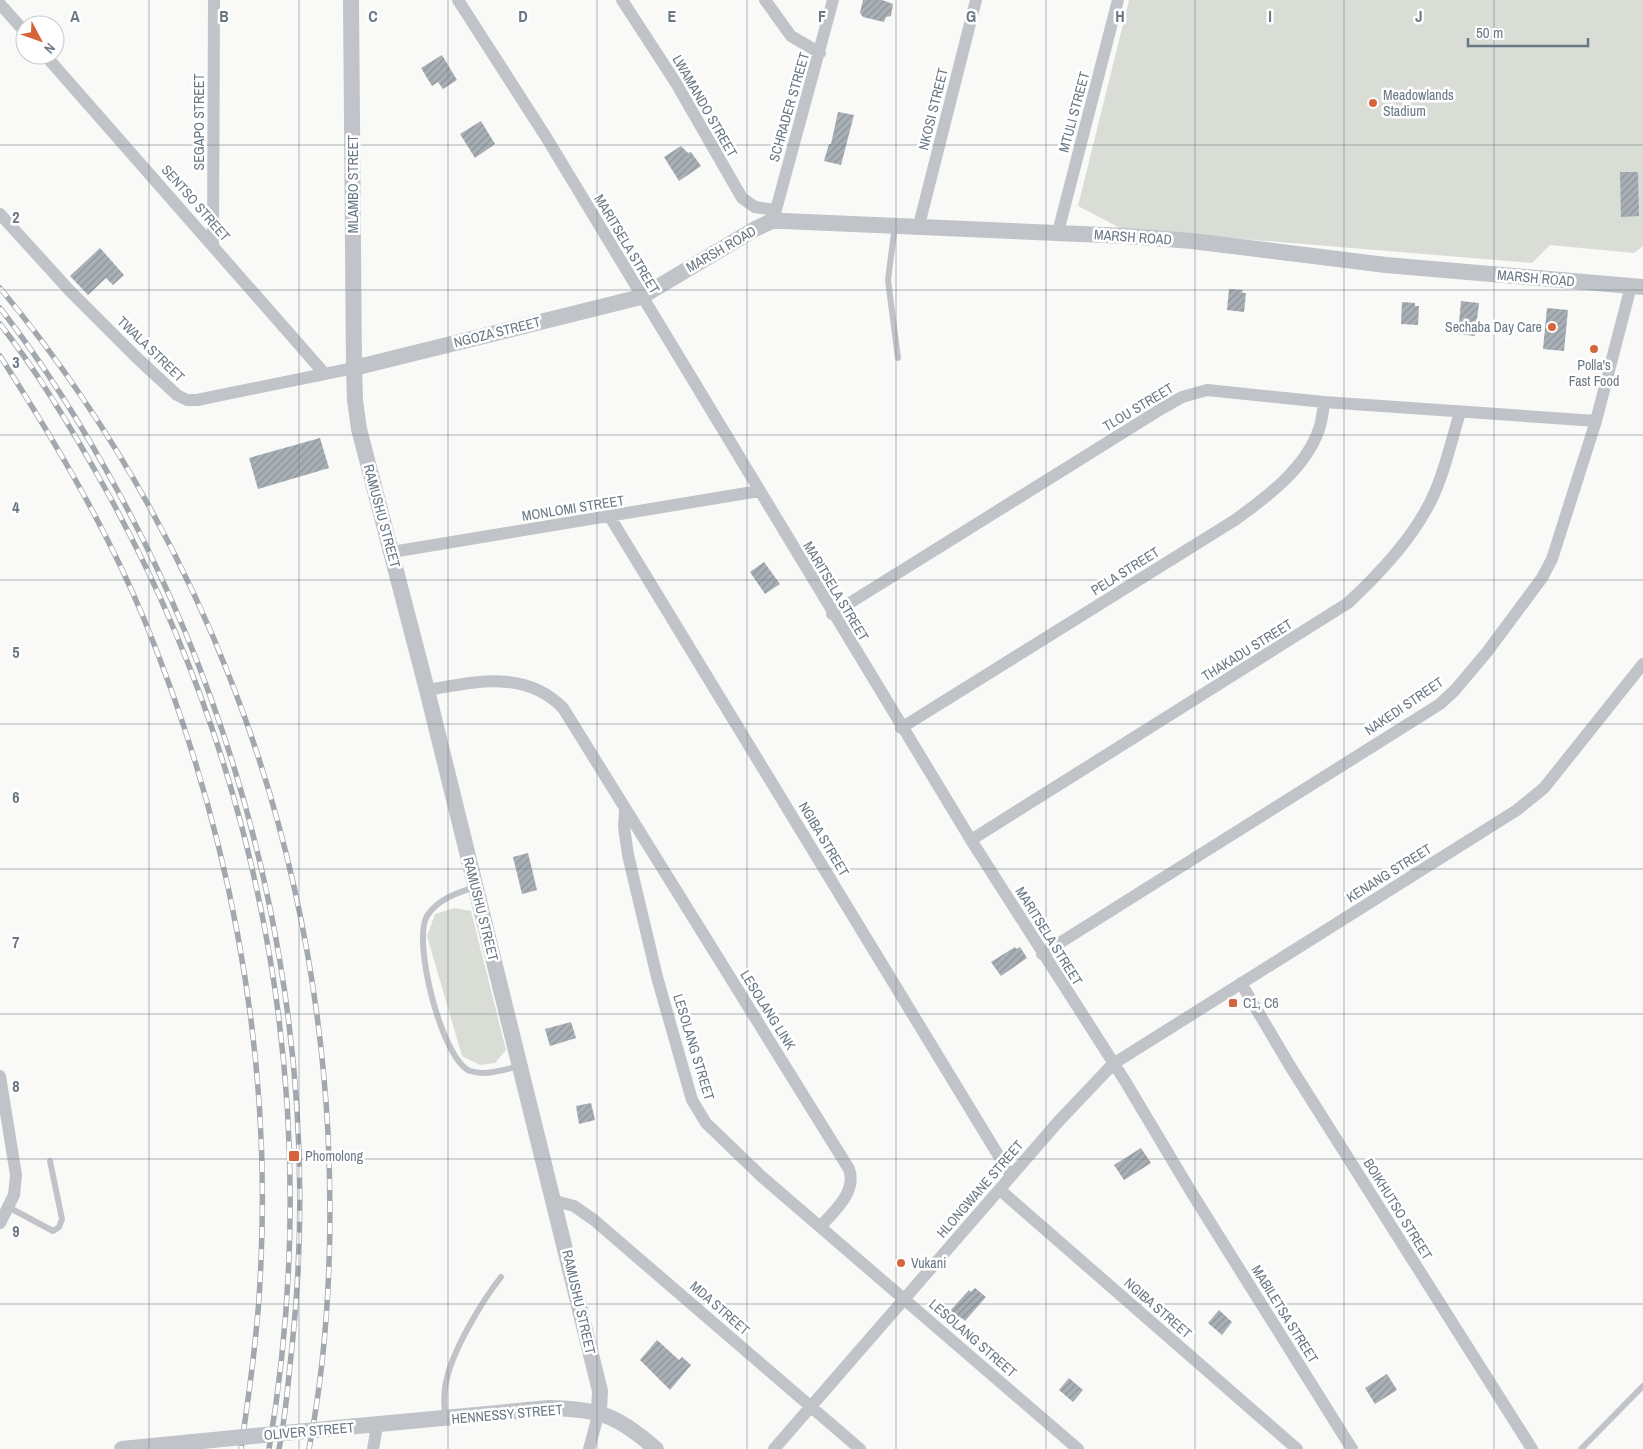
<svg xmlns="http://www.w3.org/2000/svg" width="1643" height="1449" viewBox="0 0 1643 1449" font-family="'Archivo Narrow',sans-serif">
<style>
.green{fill:#d9ddd6}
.building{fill:url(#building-hatch)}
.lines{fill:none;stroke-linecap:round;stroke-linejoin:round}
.service{stroke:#c0c4c8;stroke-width:6}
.minor{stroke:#c0c4c8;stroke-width:12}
.tertiary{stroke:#c0c4c8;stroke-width:16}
.rail-casing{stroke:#a2a8ae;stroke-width:5.5}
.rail{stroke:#fff;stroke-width:4;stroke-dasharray:11;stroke-linecap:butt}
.tertiary-bridge{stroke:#c0c4c8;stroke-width:16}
.grid{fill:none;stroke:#6a7885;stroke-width:1;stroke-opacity:0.55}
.poi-dot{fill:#d5643b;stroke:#fff;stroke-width:2}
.labels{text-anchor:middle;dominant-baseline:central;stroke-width:5;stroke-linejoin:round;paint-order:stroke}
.poi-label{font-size:14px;fill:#6a7885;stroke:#fff;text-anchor:start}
.street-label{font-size:14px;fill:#6a7885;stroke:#fff}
.grid-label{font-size:16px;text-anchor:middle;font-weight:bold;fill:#6a7885;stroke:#fff;stroke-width:5;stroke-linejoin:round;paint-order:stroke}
</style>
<defs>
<pattern id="building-hatch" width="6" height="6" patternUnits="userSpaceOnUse" patternTransform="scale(1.25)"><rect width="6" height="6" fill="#a8afb5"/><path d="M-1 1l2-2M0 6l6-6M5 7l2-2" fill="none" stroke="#8d9399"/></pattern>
</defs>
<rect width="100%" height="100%" fill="#f9f9f7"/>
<!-- green -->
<path class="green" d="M1129,0H1643V246L1634,253L1550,245L1532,263L1122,229L1078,206Z
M455,908L471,911L506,1050L495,1063L480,1065L462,1056L427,936L435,914Z"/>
<!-- building -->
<path class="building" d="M863,0H882L893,4L891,16L886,17L884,22L863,17L860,13Z
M442,55L457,80L443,89L438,82L432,86L421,68Z
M838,112L854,115L841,165L824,161L829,144H831Z
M481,121L495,144L475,158L460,134Z
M681,146L688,153L691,152L701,166L679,181L664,157Z
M1620,172H1638L1639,216L1621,217Z
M100,248L124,275L113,285L106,278L88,295L70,276Z
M1229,289L1243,290L1242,293H1246L1244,312L1227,310Z
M1461,301L1479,303L1475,336L1458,334Z
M1402,302L1415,303V306H1419L1418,325L1401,324Z
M1547,308L1568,310L1564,351L1543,349Z
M320,438L329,468L258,489L249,458Z
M764,562L780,584L765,594L750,572Z
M528,853L537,890L522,894L513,857Z
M1015,947L1016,949L1020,947L1027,958L1001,976L991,962Z
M571,1022L576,1038L550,1046L545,1029Z
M591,1103L595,1120L579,1124L576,1106Z
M1141,1148L1151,1163L1124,1180L1114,1165Z
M975,1288L986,1297L965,1321L962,1318L959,1321L949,1312L969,1290L971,1292Z
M1219,1310L1232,1322L1222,1335L1208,1323Z
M657,1340L679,1360L682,1357L691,1365L670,1390L640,1360Z
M1387,1374L1397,1390L1375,1404L1365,1388Z
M1069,1378L1083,1390L1073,1402L1059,1390Z"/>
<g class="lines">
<!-- service -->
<path class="service" d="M895,225L888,280L898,358
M475,887C457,893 438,899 427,916C412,941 442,1060 470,1071C485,1076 504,1070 519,1066
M10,1208L53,1231L59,1227L62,1219L50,1161
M445,1416C444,1404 443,1390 447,1378C454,1348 482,1301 501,1277
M1581,1449L1643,1386"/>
<!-- minor -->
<path class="minor" d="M458,0L546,137L971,840L1125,1081L1193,1195L1352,1449
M622,0L676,83L742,198L755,207L775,210
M765,0L791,36L820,53
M0,4L25,32
M45,55L324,373
M0,214L70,291L135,356L177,395L187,400H197L354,368
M774,217L833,0
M919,225L976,0
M1058,232L1118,0
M213,244L214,0
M610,517L1011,1176
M392,552L759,491
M832,614L1161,409L1182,397L1207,390L1324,402L1596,421
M427,690C475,682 525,669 563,708L849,1169C857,1192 835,1210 821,1226
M901,728L1235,520C1267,497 1306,468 1319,429C1322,421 1323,411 1324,402
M625,810L624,827L628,855L657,977L692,1100L706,1123L761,1176L1078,1449
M971,840L1348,603C1377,576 1407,545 1426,510C1443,481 1450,444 1460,413
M1042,954L1440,704L1455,690L1487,652L1542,578L1552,559L1596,421L1631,286
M1241,983L1290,1066L1532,1449
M0,1076L16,1175L14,1195L0,1223
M1000,1190L1297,1449
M555,1201L574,1206L594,1220L860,1449
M373,1449L377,1426
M589,1449L599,1412
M774,1449L1058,1122L1113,1064L1517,810L1544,788L1643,664"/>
<!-- tertiary -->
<path class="tertiary" d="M351,0L354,368L355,400L359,429L427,690L600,1391L599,1412
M354,368L641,297L755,229L772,221H784L1127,236L1192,241L1386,265L1643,287
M336,1428L549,1408C600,1409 617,1415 656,1449
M122,1449L162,1445"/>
<defs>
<path id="rail" d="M0,288C199,529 311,821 328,1133C333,1239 329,1345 309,1449
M0,308C46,367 86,432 121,497C260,756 323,1054 292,1347C288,1381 286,1415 279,1449
M0,324C40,375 75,434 106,490C269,784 325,1118 269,1449
M0,356C54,440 106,527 144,619C227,821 271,1041 261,1260C259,1324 250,1386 241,1449"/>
</defs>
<!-- rail casing -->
<use href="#rail" class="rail-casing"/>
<!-- rail -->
<use href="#rail" class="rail"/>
<!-- tertiary-bridge -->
<path class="tertiary-bridge" d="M162,1445L336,1428"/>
</g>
<!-- grid -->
<path class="grid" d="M149,0V1449M299,0V1449M448,0V1449M597,0V1449M747,0V1449M896,0V1449M1046,0V1449M1195,0V1449M1344,0V1449M1494,0V1449M0,145H1643M0,290H1643M0,435H1643M0,580H1643M0,724H1643M0,869H1643M0,1014H1643M0,1159H1643M0,1304H1643"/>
<!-- markers -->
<g class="poi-dot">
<circle cx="1373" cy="103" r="5"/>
<circle cx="1552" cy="327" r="5"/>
<circle cx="1594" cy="349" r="5"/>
<rect x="1228" y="998" width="10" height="10" rx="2.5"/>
<rect x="288" y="1150" width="12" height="12" rx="2.5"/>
<circle cx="901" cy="1263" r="5"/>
</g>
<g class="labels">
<!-- poi labels -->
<g class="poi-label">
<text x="1383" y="95">Meadowlands<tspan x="1383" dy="16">Stadium</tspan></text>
<text x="1542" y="327" text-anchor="end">Sechaba Day Care</text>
<text x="1594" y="365" text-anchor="middle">Polla's<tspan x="1594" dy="16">Fast Food</tspan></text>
<text x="1243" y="1003">C1, C6</text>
<text x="305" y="1156">Phomolong</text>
<text x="911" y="1263">Vukani</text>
</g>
<!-- street labels -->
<g class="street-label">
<text transform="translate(705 106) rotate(60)">LWAMANDO STREET</text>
<text transform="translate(789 107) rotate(-74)">SCHRADER STREET</text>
<text transform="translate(933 109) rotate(-76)">NKOSI STREET</text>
<text transform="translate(1074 112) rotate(-75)">MTULI STREET</text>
<text transform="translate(199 122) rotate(-90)">SEGAPO STREET</text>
<text transform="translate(353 184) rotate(-90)">MLAMBO STREET</text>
<text transform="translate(196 203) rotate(49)">SENTSO STREET</text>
<text transform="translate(1133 237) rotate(4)">MARSH ROAD</text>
<text transform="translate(627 244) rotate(59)">MARITSELA STREET</text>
<text transform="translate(721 249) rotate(-30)">MARSH ROAD</text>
<text transform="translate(1536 278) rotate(5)">MARSH ROAD</text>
<text transform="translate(497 332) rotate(-14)">NGOZA STREET</text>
<text transform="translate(151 349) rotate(44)">TWALA STREET</text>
<text transform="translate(1138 407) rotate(-31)">TLOU STREET</text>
<text transform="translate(573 508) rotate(-9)">MONLOMI STREET</text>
<text transform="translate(382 516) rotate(75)">RAMUSHU STREET</text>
<text transform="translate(1125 571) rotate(-32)">PELA STREET</text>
<text transform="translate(836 591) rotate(59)">MARITSELA STREET</text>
<text transform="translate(1247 650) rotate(-32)">THAKADU STREET</text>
<text transform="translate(1404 706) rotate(-34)">NAKEDI STREET</text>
<text transform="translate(824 839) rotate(59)">NGIBA STREET</text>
<text transform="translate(1389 873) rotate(-32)">KENANG STREET</text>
<text transform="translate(481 909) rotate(76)">RAMUSHU STREET</text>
<text transform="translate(1049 936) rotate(58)">MARITSELA STREET</text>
<text transform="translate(768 1010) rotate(58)">LESOLANG LINK</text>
<text transform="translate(694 1047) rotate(73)">LESOLANG STREET</text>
<text transform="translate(980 1189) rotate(-49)">HLONGWANE STREET</text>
<text transform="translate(1398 1209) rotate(58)">BOIKHUTSO STREET</text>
<text transform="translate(579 1302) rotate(77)">RAMUSHU STREET</text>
<text transform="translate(720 1308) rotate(41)">MDA STREET</text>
<text transform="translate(1158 1308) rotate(41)">NGIBA STREET</text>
<text transform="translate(1285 1314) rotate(58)">MABILETSA STREET</text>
<text transform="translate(973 1338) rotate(41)">LESOLANG STREET</text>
<text transform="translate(507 1414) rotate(-5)">HENNESSY STREET</text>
<text transform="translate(309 1431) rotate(-5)">OLIVER STREET</text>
</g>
</g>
<g class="grid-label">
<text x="75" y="22">A</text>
<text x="224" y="22">B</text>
<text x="373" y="22">C</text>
<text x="523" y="22">D</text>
<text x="672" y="22">E</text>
<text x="822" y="22">F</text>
<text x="971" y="22">G</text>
<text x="1120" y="22">H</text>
<text x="1270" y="22">I</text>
<text x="1419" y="22">J</text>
<text x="16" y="223">2</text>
<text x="16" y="368">3</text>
<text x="16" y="513">4</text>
<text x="16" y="658">5</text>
<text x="16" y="803">6</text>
<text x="16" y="948">7</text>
<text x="16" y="1092">8</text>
<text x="16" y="1237">9</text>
</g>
<!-- north arrow -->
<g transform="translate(40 40) rotate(131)"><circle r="24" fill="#ffffff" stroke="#c3c9ce"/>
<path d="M0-4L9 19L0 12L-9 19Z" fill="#d5643b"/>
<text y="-8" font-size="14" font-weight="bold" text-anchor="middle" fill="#6a7885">N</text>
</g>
<!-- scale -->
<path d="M1468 38v8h120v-8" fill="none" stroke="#6a7885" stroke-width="2.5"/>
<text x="1476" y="38" font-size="15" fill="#6a7885" stroke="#ffffff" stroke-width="4" paint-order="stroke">50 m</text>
</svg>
